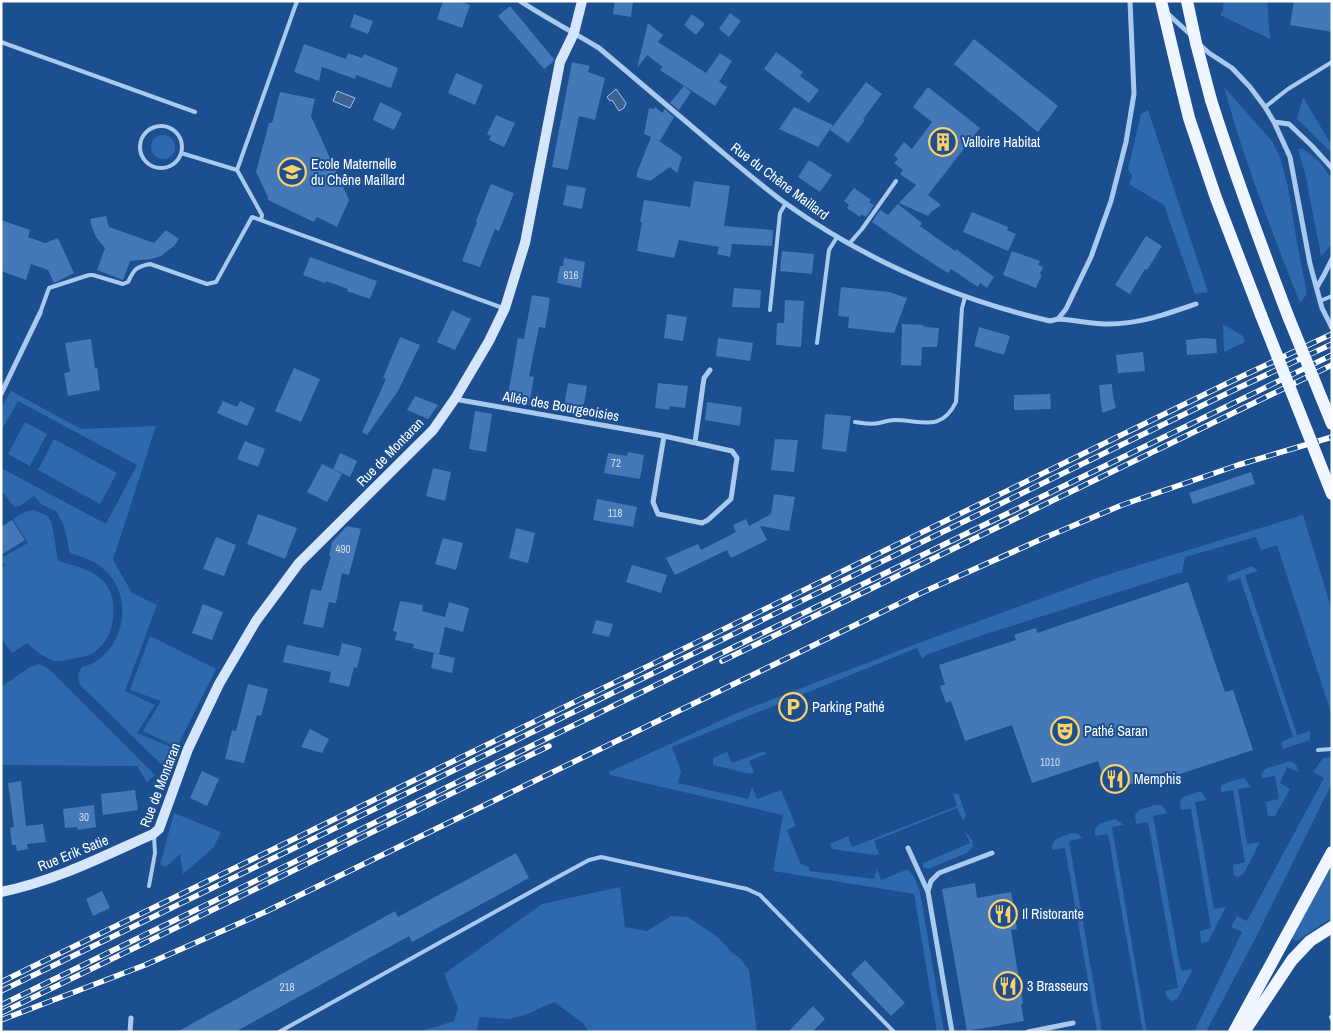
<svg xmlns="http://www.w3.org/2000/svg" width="1333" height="1033" viewBox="0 0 1333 1033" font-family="'Archivo Narrow',sans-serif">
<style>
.green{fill:#2e69ad}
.water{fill:#3c6290;stroke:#9cc4f0}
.building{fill:#4478b7}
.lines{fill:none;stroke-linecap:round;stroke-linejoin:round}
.lane{stroke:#a9c9ee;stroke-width:4}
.street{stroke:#a9c9ee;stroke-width:5}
.secondary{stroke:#d6e6fa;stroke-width:10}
.primary{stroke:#f0f6ff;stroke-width:12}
.rail-casing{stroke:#fff;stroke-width:5.5}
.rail{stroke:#1b4f8f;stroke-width:4;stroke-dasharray:11;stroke-linecap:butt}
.primary-bridge{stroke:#f0f6ff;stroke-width:12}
.labels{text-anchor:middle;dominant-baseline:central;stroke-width:4;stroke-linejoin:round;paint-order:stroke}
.number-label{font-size:11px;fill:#d0dded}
.poi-label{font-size:14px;fill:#fff;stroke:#1b4f8f;text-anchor:start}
.street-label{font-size:14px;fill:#fff;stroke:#1b4f8f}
</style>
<rect width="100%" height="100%" fill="#1b4f8f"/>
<!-- green -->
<path class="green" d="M1224,1H1267L1270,39L1220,15L1223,10Z
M1224,87L1272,141L1280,157L1288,187L1297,243L1307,294L1300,303C1272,232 1244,161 1224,87Z
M1303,97L1332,146V153L1297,119Z
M1148,110L1208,292L1195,294L1164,205L1129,184L1132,176L1128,169L1141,114Z
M151 147a12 12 0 1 1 24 0a12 12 0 1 1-24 0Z
M1302,148L1320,162L1332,180V243L1326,251L1321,256L1305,173L1298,150Z
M1223,324L1243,336L1245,342L1224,352Z
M11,391L81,429L156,426L113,560L132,593L157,605L125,691L155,705L137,733L176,749L167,770L81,686C77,678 77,674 82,667C91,665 98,661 105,654C126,633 129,596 108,573C98,562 84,557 70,553L64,526L56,511L42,505L34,496L20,506L14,507L1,490V468L106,524L137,465L18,401L1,431V408Z
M25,422L47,434L30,466L8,454Z
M54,439L117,473L100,504L38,470Z
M34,510L48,516L52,524L58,561C73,565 97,571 106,584C119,603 115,637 96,651C89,656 80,658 71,659C67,660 61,661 56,661C45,659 35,650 27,643L12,653L1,638V568L5,566L1,558L28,543L14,521V518L27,511Z
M1303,515L1332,611V716L1277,545L1261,550L1256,537L1185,557L1182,572L983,635L928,654L922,659L917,648L672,747L681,771L678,783L748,799L752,787L757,799L781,790L796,826L787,830L800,863L810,868L809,871L874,879L877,869L881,880L908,869L914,877L920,892L944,1032H937L914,894L773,871L783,815L610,775L609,772L739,712L916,644L1100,577Z
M1252,566L1258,571L1245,575L1297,735L1310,731V740L1283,749L1281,742L1293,737L1240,578L1228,582L1227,576Z
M150,636L216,669L177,747L143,731L161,701L130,690Z
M39,664L44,666L50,670L155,775L147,782L137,766L1,765V687L30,667Z
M764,751L766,754L749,761L754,772L750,774L713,765V758L727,752L732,763Z
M1332,757V783L1256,937L1206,1032H1194L1242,932L1231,927L1237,916L1247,921L1324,778L1313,772L1323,758Z
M1290,761L1296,765L1299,772L1287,767L1280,783L1290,789L1275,816H1268L1266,802L1279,799L1275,776L1262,778L1261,774L1265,769Z
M1244,778L1251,787L1238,789L1247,844L1260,842L1243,875L1237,877L1234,875L1233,865L1245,862L1233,790L1221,792V786L1228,782Z
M1201,791L1207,800L1195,802L1214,909L1226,907L1208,942L1201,943L1200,931L1211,928L1191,809L1181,810L1180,802L1183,797Z
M953,793L959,795L966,816L963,821L957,808L874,841L879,854L875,855L832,849L830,844L848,836L852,847L957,806Z
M1155,805H1162L1167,813L1153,816L1181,971L1193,969L1177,999L1172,1001L1167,998L1165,991L1178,988L1148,822L1136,824L1135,815L1139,810Z
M174,813L221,832L214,847L183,874L180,854L166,867L160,865Z
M1115,819L1124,825L1112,827L1147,1032H1143L1108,834L1095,836V829L1099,824Z
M965,832C971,837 973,840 973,847L967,853L928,869L923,867V863L970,843Z
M1072,833L1078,834L1082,838L1069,841L1102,1032H1097L1065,848L1052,850C1052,837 1062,837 1072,833Z
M1332,866V919L1325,922L1297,941L1291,938Z
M620,887L625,927L647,931L671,916L688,917L719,938L732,953L740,958L749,970L757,1032H589L583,1023L554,1002L525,1015L508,1019L479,1017L477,1032H418L454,1021L458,1008L444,974L542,904Z"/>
<!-- water -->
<path class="water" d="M616,89L626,103L624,108L619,111L612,100L610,101L607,97Z
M337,91L355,98L350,108L333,101Z"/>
<!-- building -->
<path class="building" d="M443,1H459L470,5L462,28L437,19Z
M615,1H633L631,17L613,14Z
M1294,1H1332V32L1290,25Z
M510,6L554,59L553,62L544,69L498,16Z
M730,13L741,21L729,37L719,29Z
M354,14L373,21L368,34L350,27Z
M692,14L705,24L696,35L684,25Z
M648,23L663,35L658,42L706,73L720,53L732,61L719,82L727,87L715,106L660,70L663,67L647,55L637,68Z
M974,39L1058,106L1038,132L954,64Z
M304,44L346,59L348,53L362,58L364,54L398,68L391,88L356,75L355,79L322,67L319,81L294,72Z
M776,52L803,72L800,76L819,90L809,103L764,69Z
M572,62L590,66L588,72L605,78L595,120L579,116L568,170L552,167Z
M456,73L483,85L475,105L448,93Z
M866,82L882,94L863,119L865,120L848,143L830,130Z
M684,86L691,92L679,110L670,103Z
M928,87L980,128L928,195L941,205L931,212L928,216L899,203L916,185L900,174L903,170L894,163L898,159L894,155L904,142L912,149L932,122L913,107Z
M280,92L315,99L311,116L349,200L337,227L317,217L314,222L268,200V197L256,172L269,123H272Z
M380,102L402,113L394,130L373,120Z
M655,107L662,113L665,109L674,117L660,141L655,138L682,157L677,173L670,167L650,181L636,177L638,170L651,137L644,134L649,108L654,109Z
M794,107L833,125L818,147L779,129Z
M496,115L515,123L504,147L489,140L491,136L487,134Z
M809,160L832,175L820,192L798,177Z
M694,181L730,186L724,226L773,230L772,246L732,244L730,257L717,254L719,247L679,240L674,258L637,251L642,222H640L644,200L690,207Z
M491,184L514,193L499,231L495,229L480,267L462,261L477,222L476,221Z
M567,185L586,188L582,209L563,205Z
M854,188L871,200L869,202L874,205L866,217L861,214L860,217L847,208L849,205L844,201Z
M898,204L922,223L920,226L955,251L956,249L994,277L987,288L980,283L978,287L951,269L948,273L915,252L872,222L880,210L888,215Z
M972,212L1008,227L1007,230L1016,234L1008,251L963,232Z
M106,216L109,227L154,243L166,230L179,239L174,246L161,256L151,259L130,261L123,280L97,270L105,248L96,237L92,227L90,219Z
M1,220L30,230L28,237L45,243L58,238L74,273L54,283L48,270L31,264L26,280L1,271Z
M1146,236L1162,246L1147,270L1145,269L1130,294L1115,285Z
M782,251L814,254L812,274L780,271Z
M1012,251L1040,261L1038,265L1043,267L1040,274L1042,275L1036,288L1003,275Z
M310,257L377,281L370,299L347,291L348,289L326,281L325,283L303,275Z
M564,258L585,262L581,288L557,283L560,266H563Z
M841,287L889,292L907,298L894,333L848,328L849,317L838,316Z
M734,288L761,290L760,308L732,307Z
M532,295L550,298L545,328L539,327L529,376L534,377L529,405L507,401L518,338L524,339Z
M785,300L804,301L801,347L776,345L777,323H784Z
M452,310L471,319L455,350L437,342Z
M667,314L687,317L683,341L664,338Z
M902,324L923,325L924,327L939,328L937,347H922L921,366L901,365Z
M979,327L1010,336L1004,355L974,346Z
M400,337L420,345L398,391L367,435L362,432L386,379L383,378Z
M718,338L753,343L750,361L716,356Z
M1203,338L1216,339L1217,353L1187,355L1186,340Z
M91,339L95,368H97L100,390L68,396L64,373L70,372L65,343Z
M1143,352L1145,371L1118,373L1116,355Z
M294,368L320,379L301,422L275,411Z
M568,383L587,386L582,415L563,412Z
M658,383L688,386L685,408L670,406L669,410L655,408Z
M1112,384L1113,397L1116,408L1102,413L1099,385Z
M1050,394L1051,409L1014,410V395Z
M415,396L438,405L428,419L407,410Z
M223,401L237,407L240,401L255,408L247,426L217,413Z
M707,402L742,407L740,426L705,420Z
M475,411L492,414L486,452L469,449Z
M825,414L851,416L846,452L822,449Z
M775,439L798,440L794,472L771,470Z
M245,441L265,449L258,467L237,459Z
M628,452L644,455L640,479L604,473L608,453L627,456Z
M340,453L357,461L350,477L333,469Z
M322,464L342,474L327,502L307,492Z
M433,468L451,472L445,501L426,496Z
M1251,472L1255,484L1193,504L1189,493Z
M774,494L795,497L789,531L760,526L767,540L731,558L727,550L675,575L666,558L698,544L701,550L736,532L733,525L746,519L749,526L771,514Z
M597,499L637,507L633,527L593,520Z
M258,514L297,528L285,559L247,544Z
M12,520L25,540L1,555V527Z
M347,526L361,529L349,575L342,573L336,603L329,602L323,628L303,624L311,589L321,591L331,556H329L332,542Z
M516,528L535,533L528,563L509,558Z
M216,537L236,545L224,576L203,569Z
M443,538L463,543L456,570L435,564Z
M632,565L667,575L661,593L626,582Z
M1188,582L1225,692L1233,690L1253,750L1168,778L1166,772L1108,792L1098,761L1032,783L1012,725L965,741L951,701L946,703L940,686L945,684L939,665L1016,640L1014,635L1036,628L1037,633Z
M400,601L423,605L422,611L445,617L449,602L469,608L463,632L445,627L439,654L413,648L414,644L395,640L397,632L393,631Z
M203,604L223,612L212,640L192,633Z
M596,620L613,624L609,637L592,633Z
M342,643L362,648L357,668L354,667L349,687L329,682L331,672L283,662L287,645L339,656Z
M434,653L455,658L452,673L431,668Z
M248,684L268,689L261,716L257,715L244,763L225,759L232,730L236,731Z
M310,729L329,739L322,753L301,747Z
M202,771L219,779L207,806L190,798Z
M21,781L26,826L43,824L46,842L27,844L28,849L17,851L16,845H12L10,828L14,827L8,783Z
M135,790L138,810L103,815L101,794Z
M94,805L96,827L78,830L77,827L65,828L63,809Z
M516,853L529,878L412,942L409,936L235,1032H177L395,911L398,917Z
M975,883L977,898L1011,892L1017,929L1011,930L1023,1004H1021L1024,1021L967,1031L942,889Z
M102,891L110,908L93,916L86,899Z
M865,960L905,1003L891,1016L851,974Z
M813,1006L825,1019L812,1032H788Z"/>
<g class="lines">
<!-- lane -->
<path class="lane" d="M1,42L195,112
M1265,107L1288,89L1332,62
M140 147a21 21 0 1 1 42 0a21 21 0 1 1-42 0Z
M181,153L237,170L262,215L261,220
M237,170L297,1
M849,244L862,229L896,181
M1320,301L1332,296
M770,310L780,213L786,203
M40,313L49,288L89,275H93L123,284L128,282C134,270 135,267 150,264L207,284L216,282L252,217L503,308
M817,343L829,250L837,237
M855,422C863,423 871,425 879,423C884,422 889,420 894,420C921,420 941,433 956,402L962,308L965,297
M1318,750L1332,749
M149,886L155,853L154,836
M1331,1017L1332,1019
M279,1032L554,879L589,860L601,857L747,889L760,895L894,1032"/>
<!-- street -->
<path class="street" d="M520,1C546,18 573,32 599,48C636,79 672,110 709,141C734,162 759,184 785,203C865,260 955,299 1050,321L1058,319L1066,309L1091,257L1111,201L1126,142L1134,94L1130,1
M1168,14L1191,35
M1200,45L1209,53L1232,68L1250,87L1265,107L1274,122L1290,157L1310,264L1322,308L1332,328
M1274,122L1289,124L1312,146L1332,168
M1317,287L1324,275L1332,259
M1058,319C1073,320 1089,323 1105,324C1137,325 1167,314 1196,304
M1,394L40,313
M456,397L460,400L664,436L653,502L658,514L702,523L708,520L731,499L737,458L732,451L664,436
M695,442L704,378L710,370
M908,848L928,892L952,1032
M928,891L931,881L939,873L992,853
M130,1032L131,1018
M1028,1032L1073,1023"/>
<!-- secondary -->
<path class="secondary" d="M1,892C55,881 104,856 153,834L159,829L188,749L219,684L256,621L299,563L433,430L456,397L489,341L505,308L525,243L560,62L574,33L582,1"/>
<!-- primary -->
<path class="primary" d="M1178,73L1189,118L1216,198L1261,315
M1211,100C1234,173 1261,245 1288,316
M1234,1032L1332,852
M1244,1032L1292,960L1310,941L1332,927"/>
<defs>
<path id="rail" d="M722,661L1332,365
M1,982L1234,380L1332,334
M1,991L1236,389L1332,344
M1,1005L1332,355
M1,1013L549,746
M1,1020L145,965L265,912L921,593L1044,538L1122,505L1238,465L1332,437"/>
</defs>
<!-- rail casing -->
<use href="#rail" class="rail-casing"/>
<!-- rail -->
<use href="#rail" class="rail"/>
<!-- primary-bridge -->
<path class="primary-bridge" d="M1161,1L1178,73
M1187,1L1196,43L1211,100
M1261,315L1332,494
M1288,316L1332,424"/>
</g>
<!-- icons -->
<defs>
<symbol id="building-ring" viewBox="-11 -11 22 22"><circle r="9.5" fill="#1b4f8f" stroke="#ffd166" stroke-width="1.5"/><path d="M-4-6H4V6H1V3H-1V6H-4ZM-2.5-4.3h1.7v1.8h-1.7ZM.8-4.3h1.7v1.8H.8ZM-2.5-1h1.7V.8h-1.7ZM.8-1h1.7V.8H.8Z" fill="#ffd166"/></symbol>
<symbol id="school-ring" viewBox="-11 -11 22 22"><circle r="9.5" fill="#1b4f8f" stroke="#ffd166" stroke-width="1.5"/><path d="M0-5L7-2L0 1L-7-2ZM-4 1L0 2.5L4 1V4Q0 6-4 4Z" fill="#ffd166"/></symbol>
<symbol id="parking-ring" viewBox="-11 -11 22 22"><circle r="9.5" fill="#1b4f8f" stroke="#ffd166" stroke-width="1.5"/><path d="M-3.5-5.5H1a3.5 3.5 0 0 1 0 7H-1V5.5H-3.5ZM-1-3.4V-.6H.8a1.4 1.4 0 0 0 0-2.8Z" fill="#ffd166"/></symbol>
<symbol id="theatre-ring" viewBox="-11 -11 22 22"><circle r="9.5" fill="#1b4f8f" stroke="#ffd166" stroke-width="1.5"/><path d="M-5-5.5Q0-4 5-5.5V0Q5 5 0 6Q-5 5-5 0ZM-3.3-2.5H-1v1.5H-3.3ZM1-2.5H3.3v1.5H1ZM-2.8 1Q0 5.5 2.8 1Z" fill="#ffd166"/></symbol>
<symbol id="restaurant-ring" viewBox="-11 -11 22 22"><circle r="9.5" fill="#1b4f8f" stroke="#ffd166" stroke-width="1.5"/><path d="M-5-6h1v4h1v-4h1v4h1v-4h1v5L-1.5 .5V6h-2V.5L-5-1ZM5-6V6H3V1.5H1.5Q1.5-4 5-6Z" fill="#ffd166"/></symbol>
</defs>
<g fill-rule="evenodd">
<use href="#building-ring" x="927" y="126" width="32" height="32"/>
<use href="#school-ring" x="276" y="156" width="32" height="32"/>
<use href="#parking-ring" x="777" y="691" width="32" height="32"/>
<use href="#theatre-ring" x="1049" y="715" width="32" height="32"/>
<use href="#restaurant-ring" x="1099" y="763" width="32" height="32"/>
<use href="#restaurant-ring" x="987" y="898" width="32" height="32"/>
<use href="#restaurant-ring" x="992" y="970" width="32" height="32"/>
</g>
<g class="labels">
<!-- number labels -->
<g class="number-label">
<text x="571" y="275">616</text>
<text x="616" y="463">72</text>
<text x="615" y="513">118</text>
<text x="343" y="549">490</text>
<text x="1050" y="762">1010</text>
<text x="84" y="817">30</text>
<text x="287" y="987">218</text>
</g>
<!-- poi labels -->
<g class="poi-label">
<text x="962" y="142">Valloire Habitat</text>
<text x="311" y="164">Ecole Maternelle<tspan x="311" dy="16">du Chêne Maillard</tspan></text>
<text x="812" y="707">Parking Pathé</text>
<text x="1084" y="731">Pathé Saran</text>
<text x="1134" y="779">Memphis</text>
<text x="1022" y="914">Il Ristorante</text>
<text x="1027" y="986">3 Brasseurs</text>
</g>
<!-- street labels -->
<g class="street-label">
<text transform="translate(780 181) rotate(37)">Rue du Chêne Maillard</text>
<text transform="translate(561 406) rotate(10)">Allée des Bourgeoisies</text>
<text transform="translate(390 452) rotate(-46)">Rue de Montaran</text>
<text transform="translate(160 785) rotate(-69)">Rue de Montaran</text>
<text transform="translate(73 853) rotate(-22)">Rue Erik Satie</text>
</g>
</g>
<!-- border -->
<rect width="1333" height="1033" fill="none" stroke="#ffffff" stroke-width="5"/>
</svg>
